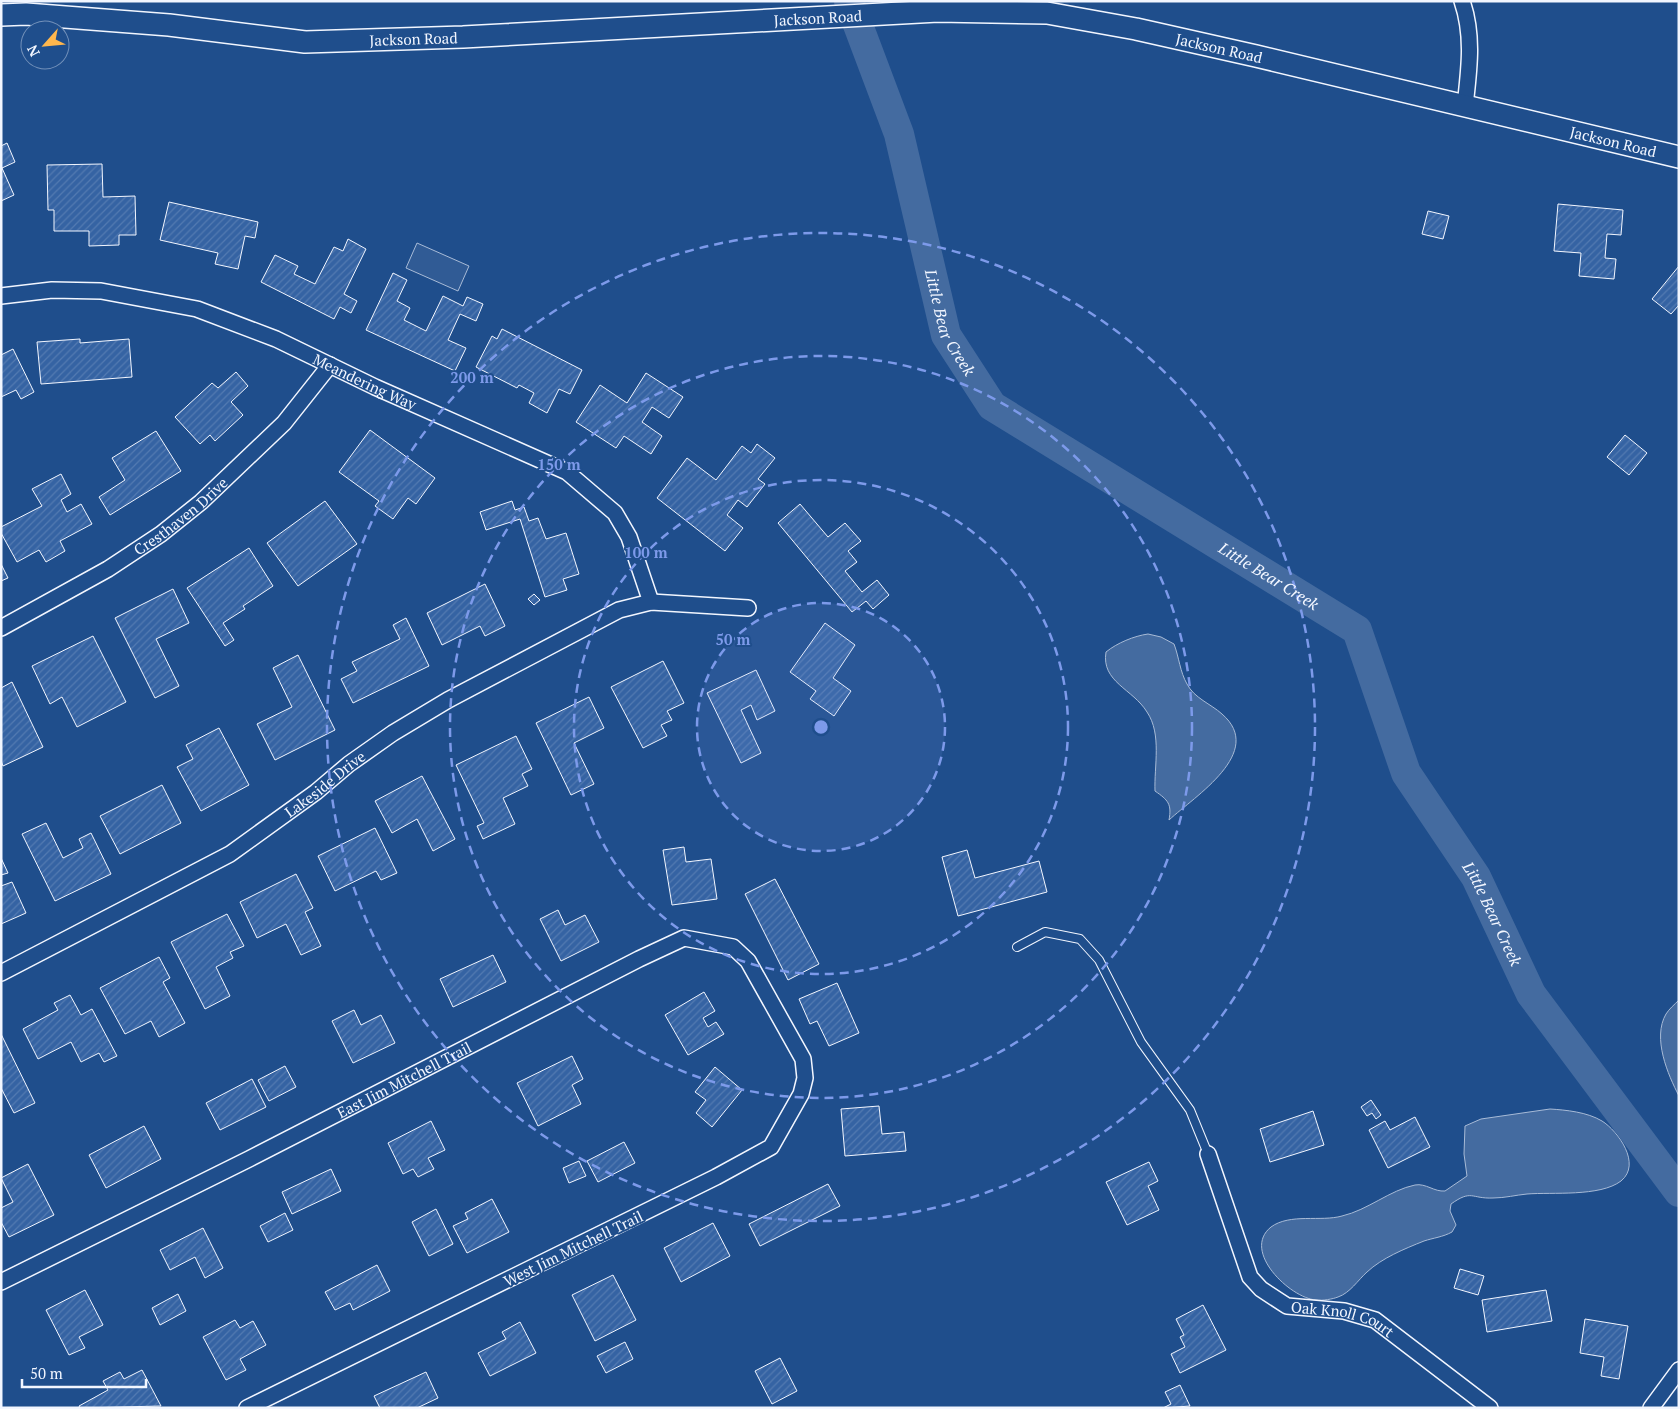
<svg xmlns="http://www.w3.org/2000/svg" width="1680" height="1409" viewBox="0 0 1680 1409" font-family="'PT Serif',serif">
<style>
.built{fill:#305b95;stroke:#a8bbd7}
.water{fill:#446ba0;stroke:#a8bbd7}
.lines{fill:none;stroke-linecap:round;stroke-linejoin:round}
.river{stroke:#446ba0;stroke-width:30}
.building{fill:url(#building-hatch);stroke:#f2f6ff}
.lane-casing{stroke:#f2f6ff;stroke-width:10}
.street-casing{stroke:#f2f6ff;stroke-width:18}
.secondary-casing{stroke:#f2f6ff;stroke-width:24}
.lane{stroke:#1f4e8c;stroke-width:8}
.street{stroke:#1f4e8c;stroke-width:15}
.secondary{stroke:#1f4e8c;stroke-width:21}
.ring{fill:none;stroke:#7d9aea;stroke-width:2.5;stroke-dasharray:9 6}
.labels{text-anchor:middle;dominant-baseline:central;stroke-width:4;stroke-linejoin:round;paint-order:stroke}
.street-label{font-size:15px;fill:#f2f6ff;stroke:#1f4e8c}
.water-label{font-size:16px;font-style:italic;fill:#f2f6ff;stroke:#1f4e8c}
.centre{fill:#7d9aea;stroke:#1f4e8c;stroke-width:2.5}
.ring-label{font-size:15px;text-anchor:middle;font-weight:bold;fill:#7d9aea;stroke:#1f4e8c;stroke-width:4;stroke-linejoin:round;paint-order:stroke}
</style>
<defs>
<pattern id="building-hatch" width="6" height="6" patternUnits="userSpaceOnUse" patternTransform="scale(1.25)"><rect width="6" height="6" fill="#3563a3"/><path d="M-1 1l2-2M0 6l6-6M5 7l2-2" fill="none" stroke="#537ab1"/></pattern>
</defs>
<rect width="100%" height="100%" fill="#1f4e8c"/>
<!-- built -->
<path class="built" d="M417,243L469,266L458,291L406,268Z"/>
<!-- water -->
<path class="water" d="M1148,634L1161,637L1174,644C1179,657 1180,672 1187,684C1194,698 1211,704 1222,714C1266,752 1195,796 1169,820C1172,804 1168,800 1155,791C1154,766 1162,734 1147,712C1133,689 1101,682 1106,652C1117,643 1134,636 1148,634Z
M1679,1000V1096C1668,1075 1652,1038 1666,1014C1669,1009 1675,1004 1679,1000Z
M1550,1109C1566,1110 1587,1112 1602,1121C1618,1131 1642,1164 1621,1181C1600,1197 1552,1192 1527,1194C1516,1195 1505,1198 1493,1198C1471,1199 1472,1189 1451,1204L1450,1211L1456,1225L1452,1232C1443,1237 1433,1238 1424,1241C1404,1249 1382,1258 1367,1272C1358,1280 1350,1293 1338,1297C1333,1299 1322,1301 1316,1300C1290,1298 1241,1251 1271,1227C1290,1213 1321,1222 1342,1216C1368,1210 1390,1190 1415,1185C1426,1183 1434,1192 1445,1191L1467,1176L1464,1154L1465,1126L1481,1119Z"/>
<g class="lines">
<!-- river -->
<path class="river" id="s1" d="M849,1L899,134L946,335L992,406L1357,630L1406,773L1476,877L1531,994L1679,1192"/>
</g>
<!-- building -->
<path class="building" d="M7,143L15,162L2,168L14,195L1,201V146Z
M102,164L103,197L135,196L136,235H119V245L89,246V231H54V210H48L47,165Z
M169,202L258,222L255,238L245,236L238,269L215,264L218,253L160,240Z
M1558,204L1623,210L1621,235L1607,234L1605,258L1616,259L1614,279L1579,276L1581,253L1554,251Z
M1428,211L1449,216L1443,239L1422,234Z
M348,239L366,249L344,294L357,301L351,313L340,307L334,319L261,282L275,255L298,266L294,274L315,284L334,247L343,251Z
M1679,266V305L1671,314L1652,299Z
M393,273L407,280L397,301L410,308L404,320L426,331L443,296L463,306L467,297L483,304L476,321L460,314L448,340L466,348L455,371L366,330Z
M502,329L582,370L570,394L559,389L547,413L529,403L534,393L519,385L517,388L476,367L492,336L497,339Z
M80,339V343L129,339L132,377L41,384L37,342Z
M13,349L34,392L21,399L16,390L1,397V355Z
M236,372L248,386L231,402L243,415L215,441L210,435L200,444L175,417L212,383L218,388Z
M646,373L683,397L669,418L652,407L642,422L662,436L651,454L624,436L616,448L576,422L600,385L627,403Z
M370,430L435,478L416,504L408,498L393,519L375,506L379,501L339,472Z
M156,431L181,471L110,515L99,497L125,480L112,458Z
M1625,435L1647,453L1629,475L1607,457Z
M757,444L775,458L758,479L765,484L747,507L738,500L727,515L743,528L725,551L657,498L687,458L716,480L742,446L751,453Z
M61,474L71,494L61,500L67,512L81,504L92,524L60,541L65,551L46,562L39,550L17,562L1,533V527L42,506L32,489Z
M325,501L357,544L298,586L267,543Z
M512,501L515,510L524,507L529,521L538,518L546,539L566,533L579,574L563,579L567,590L545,597L520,519L486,530L480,512Z
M800,504L828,537L845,523L861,541L848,551L857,562L845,571L862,592L877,580L889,595L873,609L866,601L852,612L778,523Z
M249,548L273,586L243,606L245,609L223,623L234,640L225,646L187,588Z
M1,564L8,578L1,581Z
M485,584L505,626L485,636L480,626L442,645L427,613Z
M173,589L189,623L156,639L179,686L155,698L115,618Z
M534,594L540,600L534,605L528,599Z
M406,618L429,666L353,703L341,679L357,671L352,662L400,639L393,625Z
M825,623L855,645L833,678L851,691L834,716L810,699L816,691L790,672Z
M93,636L126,702L77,727L62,697L50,704L32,666Z
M298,655L335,730L275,760L257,724L292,707L273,668Z
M663,661L684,703L667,711L672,720L661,725L667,736L643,748L611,687Z
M756,670L775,711L757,720L751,705L741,710L761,753L741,763L707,693Z
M12,682L43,747L3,766L1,761V688Z
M589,697L604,728L574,743L594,784L571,795L536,723Z
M219,728L249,785L201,811L177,767L193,759L186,745Z
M516,736L532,769L522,774L528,786L503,798L515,824L483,839L477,826L484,823L456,765Z
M422,776L455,839L433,851L417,819L392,833L375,801Z
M162,785L181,823L120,854L100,816Z
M46,823L63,858L83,848L79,839L91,833L111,874L55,901L22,834Z
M375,828L397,873L381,880L376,871L335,891L318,856Z
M684,847L686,862L711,859L717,899L672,905L663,850Z
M967,850L975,878L1039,861L1047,892L958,916L942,857Z
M1,858L8,873L1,875Z
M296,874L313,908L305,912L321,946L301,955L286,924L257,938L240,902Z
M775,879L819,964L788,980L745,894Z
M12,882L26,913L1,924V886Z
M558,910L565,925L585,915L599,942L561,961L540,919Z
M227,914L244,946L230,952L233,958L216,967L230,996L205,1009L171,942Z
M493,955L506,982L453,1007L440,979Z
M159,957L170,978L163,982L185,1023L159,1037L151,1021L125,1034L100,988Z
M837,983L859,1033L829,1046L817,1021L810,1024L799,999Z
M704,992L715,1011L703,1018L708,1027L716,1022L724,1034L688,1055L665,1015Z
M70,995L81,1015L92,1009L117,1056L104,1062L99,1053L81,1062L71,1042L38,1059L23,1029L58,1010L54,1003Z
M354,1010L361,1025L381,1015L395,1043L353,1063L332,1021Z
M1,1034L35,1103L14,1113L1,1088Z
M572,1056L583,1079L572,1085L581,1104L538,1126L517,1083Z
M285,1066L296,1087L269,1101L258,1080Z
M715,1067L742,1090L712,1127L696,1113L706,1100L695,1092Z
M252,1079L266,1107L220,1130L206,1103Z
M1371,1100L1381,1115L1376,1119L1372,1113L1367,1116L1361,1107Z
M879,1106L882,1134L904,1132L906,1151L845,1156L841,1109Z
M1313,1111L1324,1145L1270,1162L1260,1129Z
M1415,1117L1430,1147L1388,1168L1369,1130L1385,1121L1390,1130Z
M431,1121L445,1150L428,1158L434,1169L418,1177L413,1169L403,1174L388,1143Z
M144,1126L161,1159L106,1188L89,1155Z
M624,1142L635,1163L598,1182L587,1161Z
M579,1161L586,1176L569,1183L563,1168Z
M1149,1162L1158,1181L1148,1186L1159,1210L1127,1225L1106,1182Z
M28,1164L54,1215L9,1237L1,1222V1208L13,1202L1,1178Z
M331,1169L341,1191L292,1214L282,1192Z
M828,1184L840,1206L760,1246L749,1224Z
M492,1199L509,1232L467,1253L453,1226L468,1219L465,1213Z
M436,1209L453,1244L429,1256L412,1222Z
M285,1213L293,1230L268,1242L260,1226Z
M713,1223L730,1256L681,1282L664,1248Z
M203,1228L223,1268L205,1278L195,1257L170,1270L160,1250Z
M377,1265L390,1291L353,1310L350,1303L335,1310L325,1292Z
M1460,1269L1484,1276L1478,1295L1454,1288Z
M613,1275L636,1320L595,1341L572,1295Z
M85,1290L103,1325L79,1337L85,1348L69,1355L46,1310Z
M1546,1290L1552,1321L1487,1332L1482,1300Z
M178,1294L186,1311L160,1325L152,1308Z
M1203,1305L1226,1350L1180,1373L1171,1354L1185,1347L1180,1337L1184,1335L1176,1319Z
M1585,1319L1628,1326L1619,1379L1601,1376L1604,1357L1580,1353Z
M235,1320L240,1328L253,1321L266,1345L240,1359L246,1370L226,1380L203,1337Z
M520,1322L536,1353L490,1376L478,1353L506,1339L502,1332Z
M625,1342L633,1359L606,1373L597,1356Z
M780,1358L797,1391L772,1404L755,1371Z
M142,1370L161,1406L80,1408L79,1406L108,1390L103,1381L120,1372L124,1379Z
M426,1372L438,1398L417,1408H380L374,1396Z
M1180,1385L1190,1406L1163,1408L1171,1404L1165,1392Z"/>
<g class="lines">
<defs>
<path id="lane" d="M1017,947L1045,932L1080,939L1099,960L1141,1042L1190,1110L1208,1154"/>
<g id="street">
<path d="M1462,1C1474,36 1469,70 1465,106"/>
<path id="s2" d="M1,296L52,290L101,291L197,309L276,339L375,387L567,472L615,513L629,537L651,602"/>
<path id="s3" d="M1,628L108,569L161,534L201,502L284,423L330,365"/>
<path id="s4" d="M1,973L230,854L316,792L349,764L393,733L448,700L619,610L651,602L748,608"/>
<path id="s5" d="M1208,1154L1250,1277L1261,1289L1287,1306L1344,1311L1375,1320L1490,1408"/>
<path id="s6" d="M1,1282L249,1159L639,959L684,938L733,947L748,961L803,1059L805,1078L801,1094L771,1147L716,1177L247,1408"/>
<path d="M1651,1408L1679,1370"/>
</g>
<g id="secondary">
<path id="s7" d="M1,15L26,14L169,25L305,42L463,37L938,11L1047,13L1136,29L1256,56L1679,157"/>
</g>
</defs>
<!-- lane casing -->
<use href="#lane" class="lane-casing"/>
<!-- street casing -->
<use href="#street" class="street-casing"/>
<!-- secondary casing -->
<use href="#secondary" class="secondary-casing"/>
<!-- lane -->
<use href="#lane" class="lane"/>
<!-- street -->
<use href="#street" class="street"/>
<!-- secondary -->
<use href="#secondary" class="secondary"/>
</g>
<!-- distance rings -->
<circle cx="821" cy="727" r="124" fill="#7d9aea" fill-opacity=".12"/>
<g class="ring">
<circle cx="821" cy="727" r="124"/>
<circle cx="821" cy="727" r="247"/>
<circle cx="821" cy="727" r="371"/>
<circle cx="821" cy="727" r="494"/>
</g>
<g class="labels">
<!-- street labels -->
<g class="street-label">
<text stroke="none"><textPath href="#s7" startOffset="819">Jackson Road</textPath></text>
<text stroke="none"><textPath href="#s7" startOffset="414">Jackson Road</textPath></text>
<text stroke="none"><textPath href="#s7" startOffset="1224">Jackson Road</textPath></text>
<text stroke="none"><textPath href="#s7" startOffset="1629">Jackson Road</textPath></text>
<text stroke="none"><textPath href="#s2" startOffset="381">Meandering Way</textPath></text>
<text stroke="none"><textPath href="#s3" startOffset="212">Cresthaven Drive</textPath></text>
<text stroke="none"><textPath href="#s4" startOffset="376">Lakeside Drive</textPath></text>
<text stroke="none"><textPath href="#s6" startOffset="451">East Jim Mitchell Trail</textPath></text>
<text transform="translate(573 1248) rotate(-26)">West Jim Mitchell Trail</text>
<text stroke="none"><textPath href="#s5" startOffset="235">Oak Knoll Court</textPath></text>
</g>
<!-- water labels -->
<g class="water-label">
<text stroke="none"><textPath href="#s1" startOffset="338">Little Bear Creek</textPath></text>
<text stroke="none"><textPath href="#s1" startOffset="758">Little Bear Creek</textPath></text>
<text stroke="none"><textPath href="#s1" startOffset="1178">Little Bear Creek</textPath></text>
</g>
</g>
<circle cx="821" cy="727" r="8" class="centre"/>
<g class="ring-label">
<text x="472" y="383">200 m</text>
<text x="559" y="470">150 m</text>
<text x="646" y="558">100 m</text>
<text x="733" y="645">50 m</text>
</g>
<!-- border -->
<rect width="1680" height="1409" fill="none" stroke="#f2f6ff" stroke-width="5"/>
<!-- north arrow -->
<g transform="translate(45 45) rotate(243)"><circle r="24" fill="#1f4e8c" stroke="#7391ba"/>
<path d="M0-4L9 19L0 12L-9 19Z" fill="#ffb74d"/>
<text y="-8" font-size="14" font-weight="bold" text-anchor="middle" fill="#f2f6ff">N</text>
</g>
<!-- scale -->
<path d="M22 1379v8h124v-8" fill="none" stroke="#f2f6ff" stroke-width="2.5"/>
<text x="30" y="1379" font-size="15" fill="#f2f6ff" stroke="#1f4e8c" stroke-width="4" paint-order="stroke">50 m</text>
</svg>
